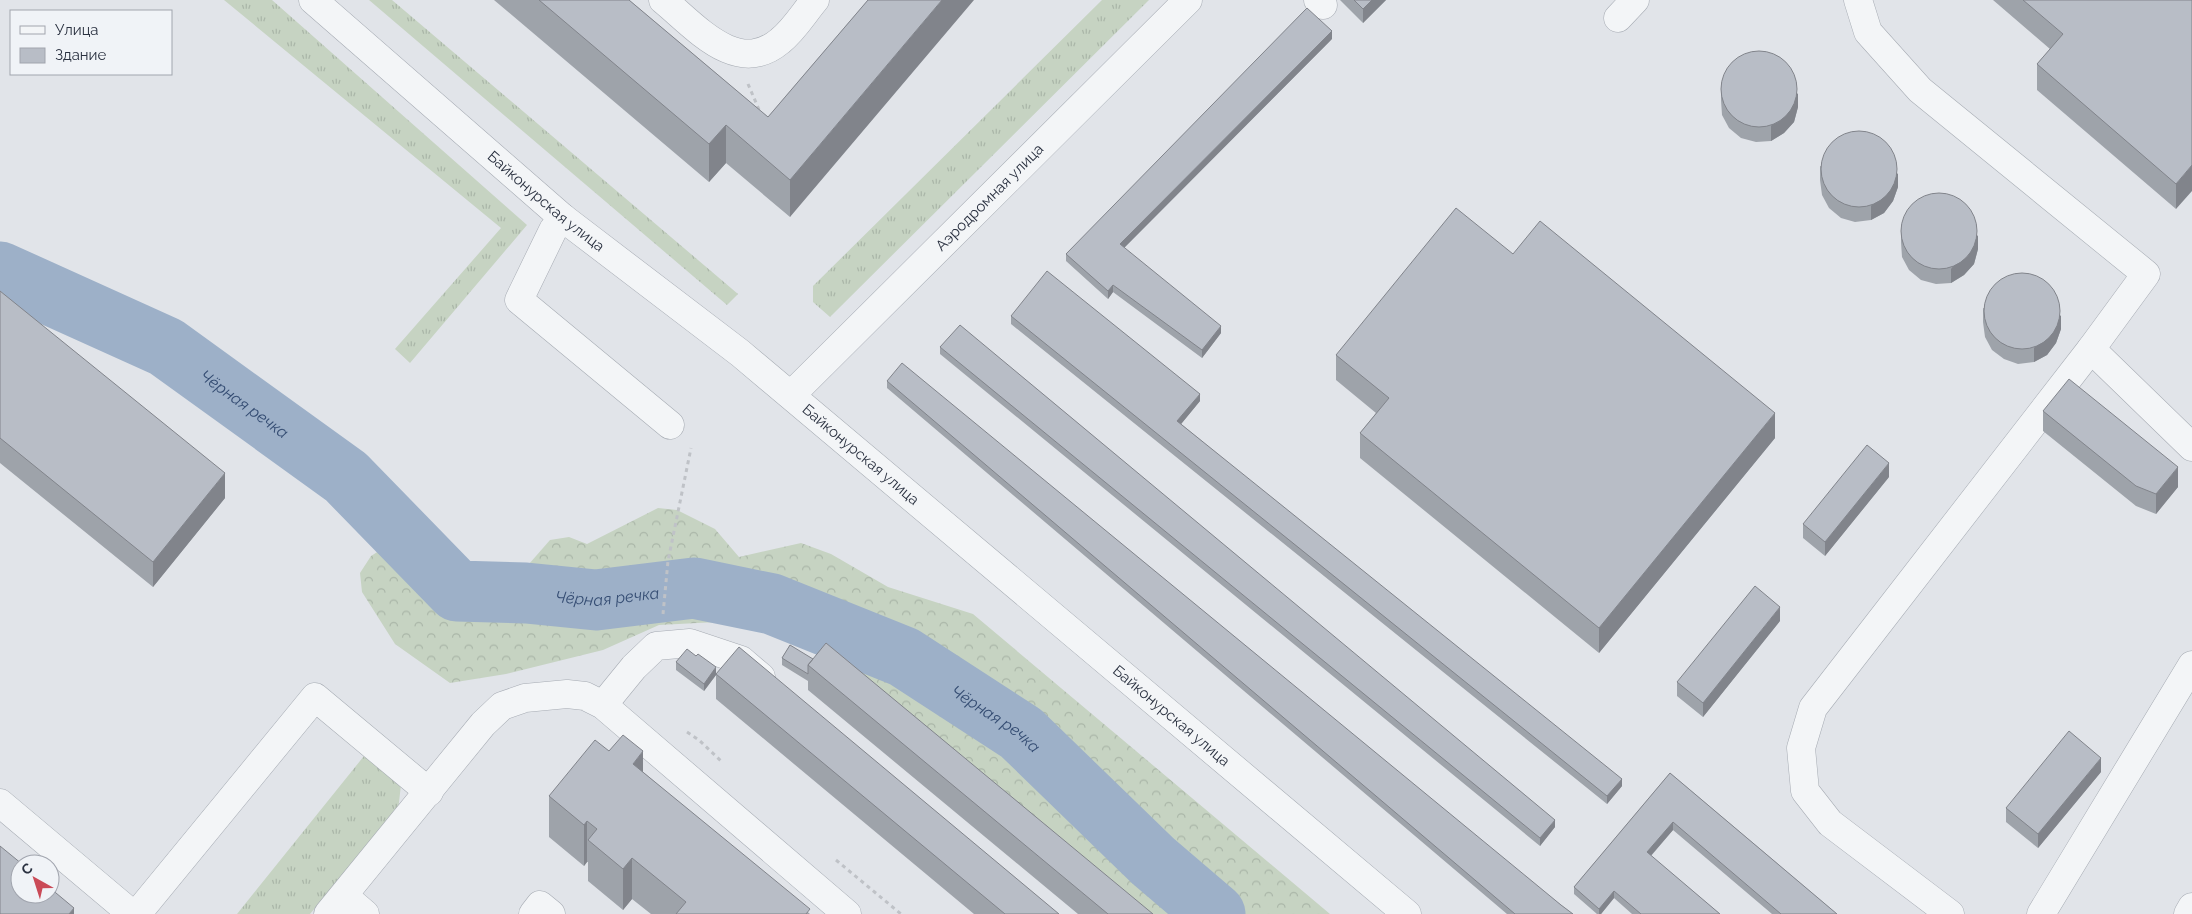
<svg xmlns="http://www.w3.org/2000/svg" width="2192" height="914" viewBox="0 0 2192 914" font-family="Raleway,sans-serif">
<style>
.grass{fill:url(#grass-tufts)}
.forest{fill:url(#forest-crowns)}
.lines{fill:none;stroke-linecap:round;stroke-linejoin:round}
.river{stroke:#9db0c8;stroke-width:61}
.minor-casing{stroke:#a6abb3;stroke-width:29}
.path{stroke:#bfc2c7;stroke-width:3;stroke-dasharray:4 4;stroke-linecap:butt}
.minor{stroke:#f3f5f7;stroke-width:28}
.wall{fill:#9ea3aa}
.shaded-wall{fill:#81848b}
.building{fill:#b8bdc6;stroke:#81848b}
.labels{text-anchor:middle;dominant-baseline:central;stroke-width:4;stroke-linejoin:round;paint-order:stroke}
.street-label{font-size:15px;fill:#2a3140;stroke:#f0f3f7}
.water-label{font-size:16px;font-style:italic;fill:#354d73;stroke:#f0f3f7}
</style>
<defs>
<pattern id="grass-tufts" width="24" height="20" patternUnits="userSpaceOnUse" patternTransform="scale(1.25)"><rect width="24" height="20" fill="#c6d3c2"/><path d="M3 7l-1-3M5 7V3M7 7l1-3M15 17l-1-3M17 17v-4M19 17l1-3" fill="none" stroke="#aab6a8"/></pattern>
<pattern id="forest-crowns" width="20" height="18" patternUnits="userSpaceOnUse" patternTransform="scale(1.25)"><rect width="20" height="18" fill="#c6d3c2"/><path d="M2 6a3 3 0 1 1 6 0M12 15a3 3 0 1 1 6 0" fill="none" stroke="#aab6a8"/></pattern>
</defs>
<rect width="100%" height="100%" fill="#e1e4e9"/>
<!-- grass -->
<path class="grass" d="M224,0H272L527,225L410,363L395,349L501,228Z
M369,0H392L738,294L727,305Z
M1102,0H1149L830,317L813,302V286Z
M368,751L402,776L398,811L310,914H237Z"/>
<!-- forest -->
<path class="forest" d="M658,508L677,510L715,529L739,557L801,543L831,554L888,587L973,614L1330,914H1144L973,768L794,637L736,621L659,625L603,650L506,674L450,683L395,644L362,592L360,573L371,556L404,535L426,541L466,583L522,572L550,540L569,537L587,544Z"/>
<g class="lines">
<!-- river -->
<path class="river" id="s1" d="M0,272L166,347L346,477L457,591L526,593L596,600L694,588L772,604L904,657L1021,733L1153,861L1215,914"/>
<defs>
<g id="minor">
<path id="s2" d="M313,0L563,218L740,353L1407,914"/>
<path d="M663,0C696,27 737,77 780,41C794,30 804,13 815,0"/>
<path d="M1318,0L1323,5"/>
<path d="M1858,0L1868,32L1920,90L2146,274L2091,349L2192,447"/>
<path d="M1618,18L1635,0"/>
<path d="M563,218L553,230L519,300L670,425"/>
<path id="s3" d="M791,395L1188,0"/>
<path d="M603,705L634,667L656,646L690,643L741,660L761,677"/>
<path d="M0,803L132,914"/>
<path d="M344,896L365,914"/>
<path d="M137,914L315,697L429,792"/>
<path d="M328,914L483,724L502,706L525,698L567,694L585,696L603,705L847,914"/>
<path d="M533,914L540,905L551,914"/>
<path d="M1950,914L1830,823L1805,791L1801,748L1813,708L2091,349"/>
<path d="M2041,914L2192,665"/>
<path d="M2188,914L2192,907"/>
</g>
</defs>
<!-- minor casing -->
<use href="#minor" class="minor-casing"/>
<!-- path -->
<path class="path" d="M748,84L760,112
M663,614L668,561L691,448
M687,732L699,740L722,762
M836,860L901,914"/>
<!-- minor -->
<use href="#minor" class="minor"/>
</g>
<!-- wall -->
<path class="wall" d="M494,0H629L768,117L868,0L790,217L726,163L709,182Z
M1340,0H1386L1363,23Z
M1993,0H2192L2176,209L2037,90V64L2050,49Z
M1332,39L1124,248L1221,333L1202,358L1113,292L1108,299L1066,261V254Z
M1721,86L1798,107L1794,122L1784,133L1771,141L1756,142L1741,138L1729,128L1722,115L1721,100Z
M1820,166L1898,187L1893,201L1884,213L1871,220L1855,222L1841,218L1829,208L1822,195L1820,180Z
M1901,228L1978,249L1974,264L1964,275L1951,283L1936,284L1921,280L1909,270L1902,257L1901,242Z
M1513,254L1775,438L1599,653L1360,458V433L1376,413L1336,380V355Z
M0,291L225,498L153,587L0,463Z
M1983,308L2061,329L2056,343L2047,355L2034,362L2018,364L2004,359L1992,350L1985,337L1983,322Z
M1011,316L1200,401L1181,424L1622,786L1607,804L1011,324Z
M940,347L1555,827L1540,846L940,354Z
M887,381L1561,905L1573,914H1507L887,388Z
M2043,411L2178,487L2156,514L2136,506L2043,431Z
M1889,477L1825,556L1803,538V524Z
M1780,621L1703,717L1677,696V682Z
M790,645L1153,914H1078L808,690V681L782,665V658Z
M696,656L716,675L704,691L676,670V662Z
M716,674L1059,914H974L716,699Z
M643,772L810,914H651L632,899L623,910L588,881V862H587L584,866L549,837V796Z
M2101,772L2038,848L2006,822V808Z
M1670,773L1837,914H1772L1673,830L1651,856L1720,914H1632L1614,898L1601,914H1597L1574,894V887Z"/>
<!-- shaded-wall -->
<path class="shaded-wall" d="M942,0H974L790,217V180Z
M1372,0H1386L1363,23V9Z
M1332,31V39L1120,252V244Z
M1798,93V107L1794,122L1784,133L1771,141V126Z
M726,125V163L709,182V144Z
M2192,165V191L2176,209V184Z
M1898,173V187L1893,201L1884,213L1871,220V206Z
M1978,235V249L1974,264L1964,275L1951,283V269Z
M1113,285V292L1108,299V291Z
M2061,315V329L2056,343L2047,355L2034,362V348Z
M1221,326V333L1202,358V350Z
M1200,394V401L1177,429V421Z
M1775,413V438L1599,653V628Z
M1889,463V477L1825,556V542Z
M2178,467V487L2156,514V494Z
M225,473V498L153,587V562Z
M1780,607V621L1703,717V703Z
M716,667V675L704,691V684Z
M643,751V792L633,764Z
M2101,758V772L2038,848V834Z
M1622,779V786L1607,804V796Z
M1555,820V827L1540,846V838Z
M587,821V862L584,866V825Z
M1673,822V830L1647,860V852Z
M632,858V899L623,910V869Z
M1614,891V898L1601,914H1599V909Z
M74,908V914H69Z"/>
<!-- building -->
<path class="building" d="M539,0H629L768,117L868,0H942L790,180L726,125L709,144Z
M1354,0H1372L1363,9Z
M2023,0H2192V165L2176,184L2037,64L2063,34Z
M1307,8L1332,31L1120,244L1221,326L1202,350L1113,285L1108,291L1066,254Z
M1721 89a38 38 0 1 1 76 0a38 38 0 1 1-76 0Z
M1821 169a38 38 0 1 1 76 0a38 38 0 1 1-76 0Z
M1901 231a38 38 0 1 1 76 0a38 38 0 1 1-76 0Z
M1456,208L1513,254L1540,221L1775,413L1599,628L1360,433L1389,398L1336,355Z
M1047,271L1200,394L1177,421L1622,779L1607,796L1011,316Z
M1984 311a38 38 0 1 1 76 0a38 38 0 1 1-76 0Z
M0,291L225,473L153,562L0,438Z
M960,325L1555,820L1540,838L940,347Z
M902,363L1561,905L1573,914H1515L887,381Z
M2069,379L2178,467L2156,494L2136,486L2043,411Z
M1867,445L1889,463L1825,542L1803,524Z
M1755,586L1780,607L1703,703L1677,682Z
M826,643L1153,914H1108L808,665Z
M790,645L813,659L808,665V674L782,658Z
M739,647L1059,914H1005L716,674Z
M687,649L696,656L698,654L716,667L704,684L676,662Z
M2069,731L2101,758L2038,834L2006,808Z
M623,735L643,751L633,764L810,909L806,914H676L686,902L632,858L623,869L588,840L597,829L587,821L584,825L549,796L595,740L609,751Z
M1670,773L1837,914H1781L1673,822L1647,852L1720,914H1641L1614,891L1599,909L1574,887Z
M0,846L22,864H20V894H50V888L74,908L69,914H0Z"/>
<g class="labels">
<!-- street labels -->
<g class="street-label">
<text stroke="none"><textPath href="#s3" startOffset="280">Аэродромная улица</textPath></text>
<text stroke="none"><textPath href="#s2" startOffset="308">Байконурская улица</textPath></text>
<text stroke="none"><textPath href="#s2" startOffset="712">Байконурская улица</textPath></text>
<text stroke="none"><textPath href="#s2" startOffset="1118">Байконурская улица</textPath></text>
</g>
<!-- water labels -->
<g class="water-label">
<text stroke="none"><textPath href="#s1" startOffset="279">Чёрная речка</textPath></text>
<text stroke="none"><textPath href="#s1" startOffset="714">Чёрная речка</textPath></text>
<text stroke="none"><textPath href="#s1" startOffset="1134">Чёрная речка</textPath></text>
</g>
</g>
<!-- legend -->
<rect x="10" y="10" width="162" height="65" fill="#f0f3f7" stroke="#a1a5ae"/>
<rect x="20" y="26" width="25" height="8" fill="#f3f5f7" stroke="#a1a5ae"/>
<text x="55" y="35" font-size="15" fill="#2a3140">Улица</text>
<rect x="20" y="48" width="25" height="15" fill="#b8bdc6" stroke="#a1a5ae"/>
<text x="55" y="60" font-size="15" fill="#2a3140">Здание</text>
<!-- north arrow -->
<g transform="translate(35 879) rotate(321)"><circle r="24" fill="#f0f3f7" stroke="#a1a5ae"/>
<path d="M0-4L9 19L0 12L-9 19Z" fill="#ca4a57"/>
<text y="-8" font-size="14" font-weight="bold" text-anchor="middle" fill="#2a3140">С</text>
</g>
</svg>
